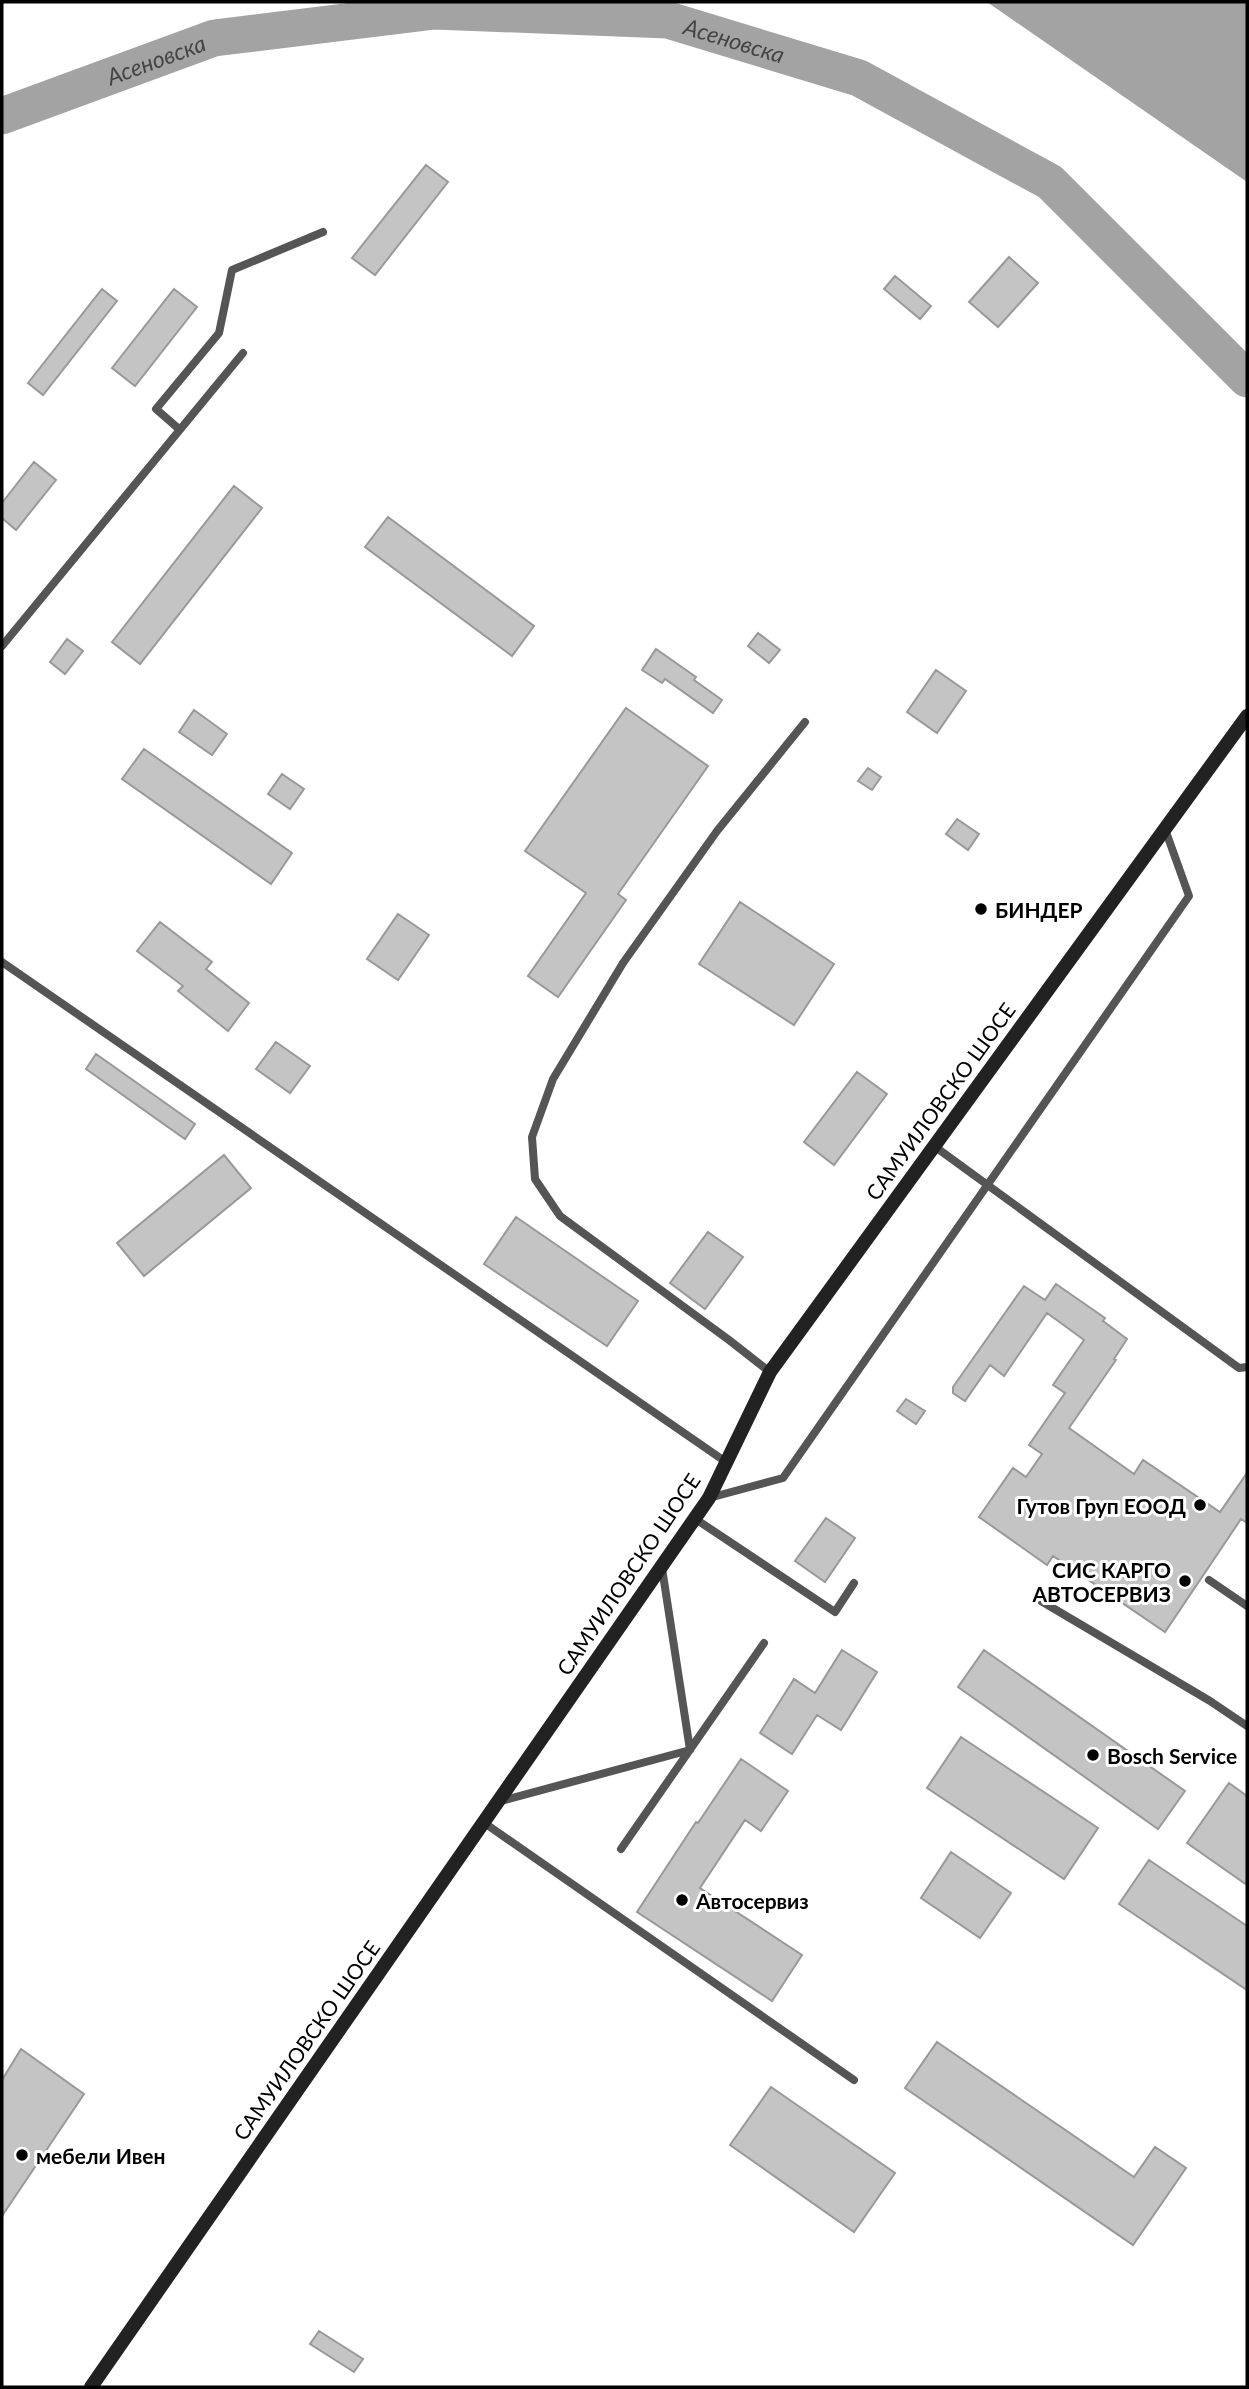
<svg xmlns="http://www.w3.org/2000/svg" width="1249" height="2389" viewBox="0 0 1249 2389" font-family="Lato,sans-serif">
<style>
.water{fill:#a3a3a3}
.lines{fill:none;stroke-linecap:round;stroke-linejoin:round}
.river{stroke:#a3a3a3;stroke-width:37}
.building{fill:#c4c4c4;stroke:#999;stroke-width:2}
.lane{stroke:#555;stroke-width:8}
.secondary{stroke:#222;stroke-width:14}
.poi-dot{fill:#000;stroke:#fff;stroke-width:2.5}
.labels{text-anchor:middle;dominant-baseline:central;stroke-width:6;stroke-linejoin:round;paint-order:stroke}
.poi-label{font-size:21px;font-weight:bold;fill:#000;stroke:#fff;text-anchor:start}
.street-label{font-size:21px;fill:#000;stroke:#fff}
.water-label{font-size:23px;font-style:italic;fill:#444;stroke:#fff}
</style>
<rect width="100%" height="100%" fill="#fff"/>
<!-- water -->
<path class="water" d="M987,2H1247V182Z"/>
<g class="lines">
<!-- river -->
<path class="river" id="s1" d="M2,116L214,38L435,11L668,20L859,78L1050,182L1247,379"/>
</g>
<!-- building -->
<path class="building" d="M426,165L448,182L375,275L352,258Z
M1009,257L1038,283L998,327L969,302Z
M895,276L931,306L920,319L884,289Z
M102,289L117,301L43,395L28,383Z
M174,289L197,307L135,386L112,368Z
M34,462L56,480L16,530L2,518V503Z
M234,486L262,508L140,664L112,642Z
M388,517L534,626L512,656L365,547Z
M758,633L780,650L769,663L748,646Z
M67,639L83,651L65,674L50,662Z
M656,649L696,677L694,680L722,700L713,713L665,679L662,683L642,670Z
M936,670L966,691L937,733L907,712Z
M626,708L708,766L618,894L626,900L558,997L528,976L586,893L525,851Z
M194,710L227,734L212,755L179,732Z
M144,749L292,853L271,884L122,779Z
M868,768L881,777L872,790L858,781Z
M282,774L304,789L290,809L268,794Z
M957,819L979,834L968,850L946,834Z
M740,902L834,964L794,1025L699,964Z
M398,914L429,935L398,980L367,959Z
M160,922L212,962L206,969L249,1003L228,1031L178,991L183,986L137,951Z
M276,1042L310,1066L290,1093L256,1069Z
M96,1054L195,1124L185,1139L86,1069Z
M857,1072L887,1094L834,1165L804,1142Z
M224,1155L251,1188L144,1276L117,1243Z
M516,1217L638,1301L607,1346L484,1264Z
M708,1232L743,1257L705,1309L670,1283Z
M1056,1284L1105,1318L1103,1321L1127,1339L1114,1359L1116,1360L1069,1428L1134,1474L1143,1460L1220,1512L1247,1473V1523L1241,1519L1165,1632L1053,1556L1047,1565L979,1517L1013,1468L1026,1477L1042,1454L1029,1445L1065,1393L1053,1385L1084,1340L1047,1313L1004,1376L990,1365L965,1401L953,1393V1387L1024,1286L1045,1300Z
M906,1399L925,1411L916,1424L897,1411Z
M826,1518L855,1538L825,1582L795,1561Z
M842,1650L877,1672L841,1730L817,1715L792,1754L760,1733L794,1679L815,1693Z
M984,1650L1185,1791L1158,1829L958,1687Z
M961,1737L1098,1828L1064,1879L927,1788Z
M741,1759L788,1791L761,1831L745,1820L700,1888L802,1955L772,2001L637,1912L696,1822L698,1823Z
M1229,1783L1247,1796V1885L1187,1843Z
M951,1852L1011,1893L980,1938L921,1898Z
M1149,1860L1247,1926V1990L1119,1904Z
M937,2042L1134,2177L1155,2147L1186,2168L1133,2245L905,2088Z
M21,2049L84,2094L2,2216V2080Z
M771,2087L895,2173L854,2232L730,2145Z
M319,2331L363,2359L354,2372L310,2344Z"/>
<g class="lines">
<!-- lane -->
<path class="lane" d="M179,429L156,409L219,333L232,270L323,232
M2,646L243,353
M2,962L726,1462
M934,1146L1239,1368L1247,1367
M770,1372L729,1340L560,1216L535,1179L532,1137L553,1079L623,963L717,831L805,722
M709,1498L783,1478L1189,896L1165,829
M694,1518L835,1612L854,1583
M1209,1580L1247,1606
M1041,1601L1210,1701L1247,1726
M501,1801L690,1750L662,1568
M483,1822L854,2080
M621,1849L764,1643"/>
<!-- secondary -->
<path class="secondary" d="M91,2387L709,1498L770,1372L1247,716"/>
</g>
<!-- markers -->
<g class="poi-dot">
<circle cx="981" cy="909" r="7"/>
<circle cx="1200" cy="1505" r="7"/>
<circle cx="1185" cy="1581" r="7"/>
<circle cx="1093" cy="1755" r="7"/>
<circle cx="682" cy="1900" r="7"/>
<circle cx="22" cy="2155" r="7"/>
</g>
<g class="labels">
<!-- poi labels -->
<g class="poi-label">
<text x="995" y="909">БИНДЕР</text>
<text x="1186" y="1505" text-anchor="end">Гутов Груп ЕООД</text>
<text x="1171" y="1569" text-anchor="end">СИС КАРГО<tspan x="1171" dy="24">АВТОСЕРВИЗ</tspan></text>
<text x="1107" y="1755">Bosch Service</text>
<text x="696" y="1900">Автосервиз</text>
<text x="36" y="2155">мебели Ивен</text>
</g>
<!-- street labels -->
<g class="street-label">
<text transform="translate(940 1101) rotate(-54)">САМУИЛОВСКО ШОСЕ</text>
<text transform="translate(628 1574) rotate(-56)">САМУИЛОВСКО ШОСЕ</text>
<text transform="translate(306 2040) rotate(-55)">САМУИЛОВСКО ШОСЕ</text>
</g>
<!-- water labels -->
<g class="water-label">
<text stroke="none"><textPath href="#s1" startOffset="751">Асеновска</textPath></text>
<text stroke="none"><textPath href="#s1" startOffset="164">Асеновска</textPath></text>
</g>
</g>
<!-- border -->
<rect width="1249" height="2389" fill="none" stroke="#000000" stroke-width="7"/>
</svg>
